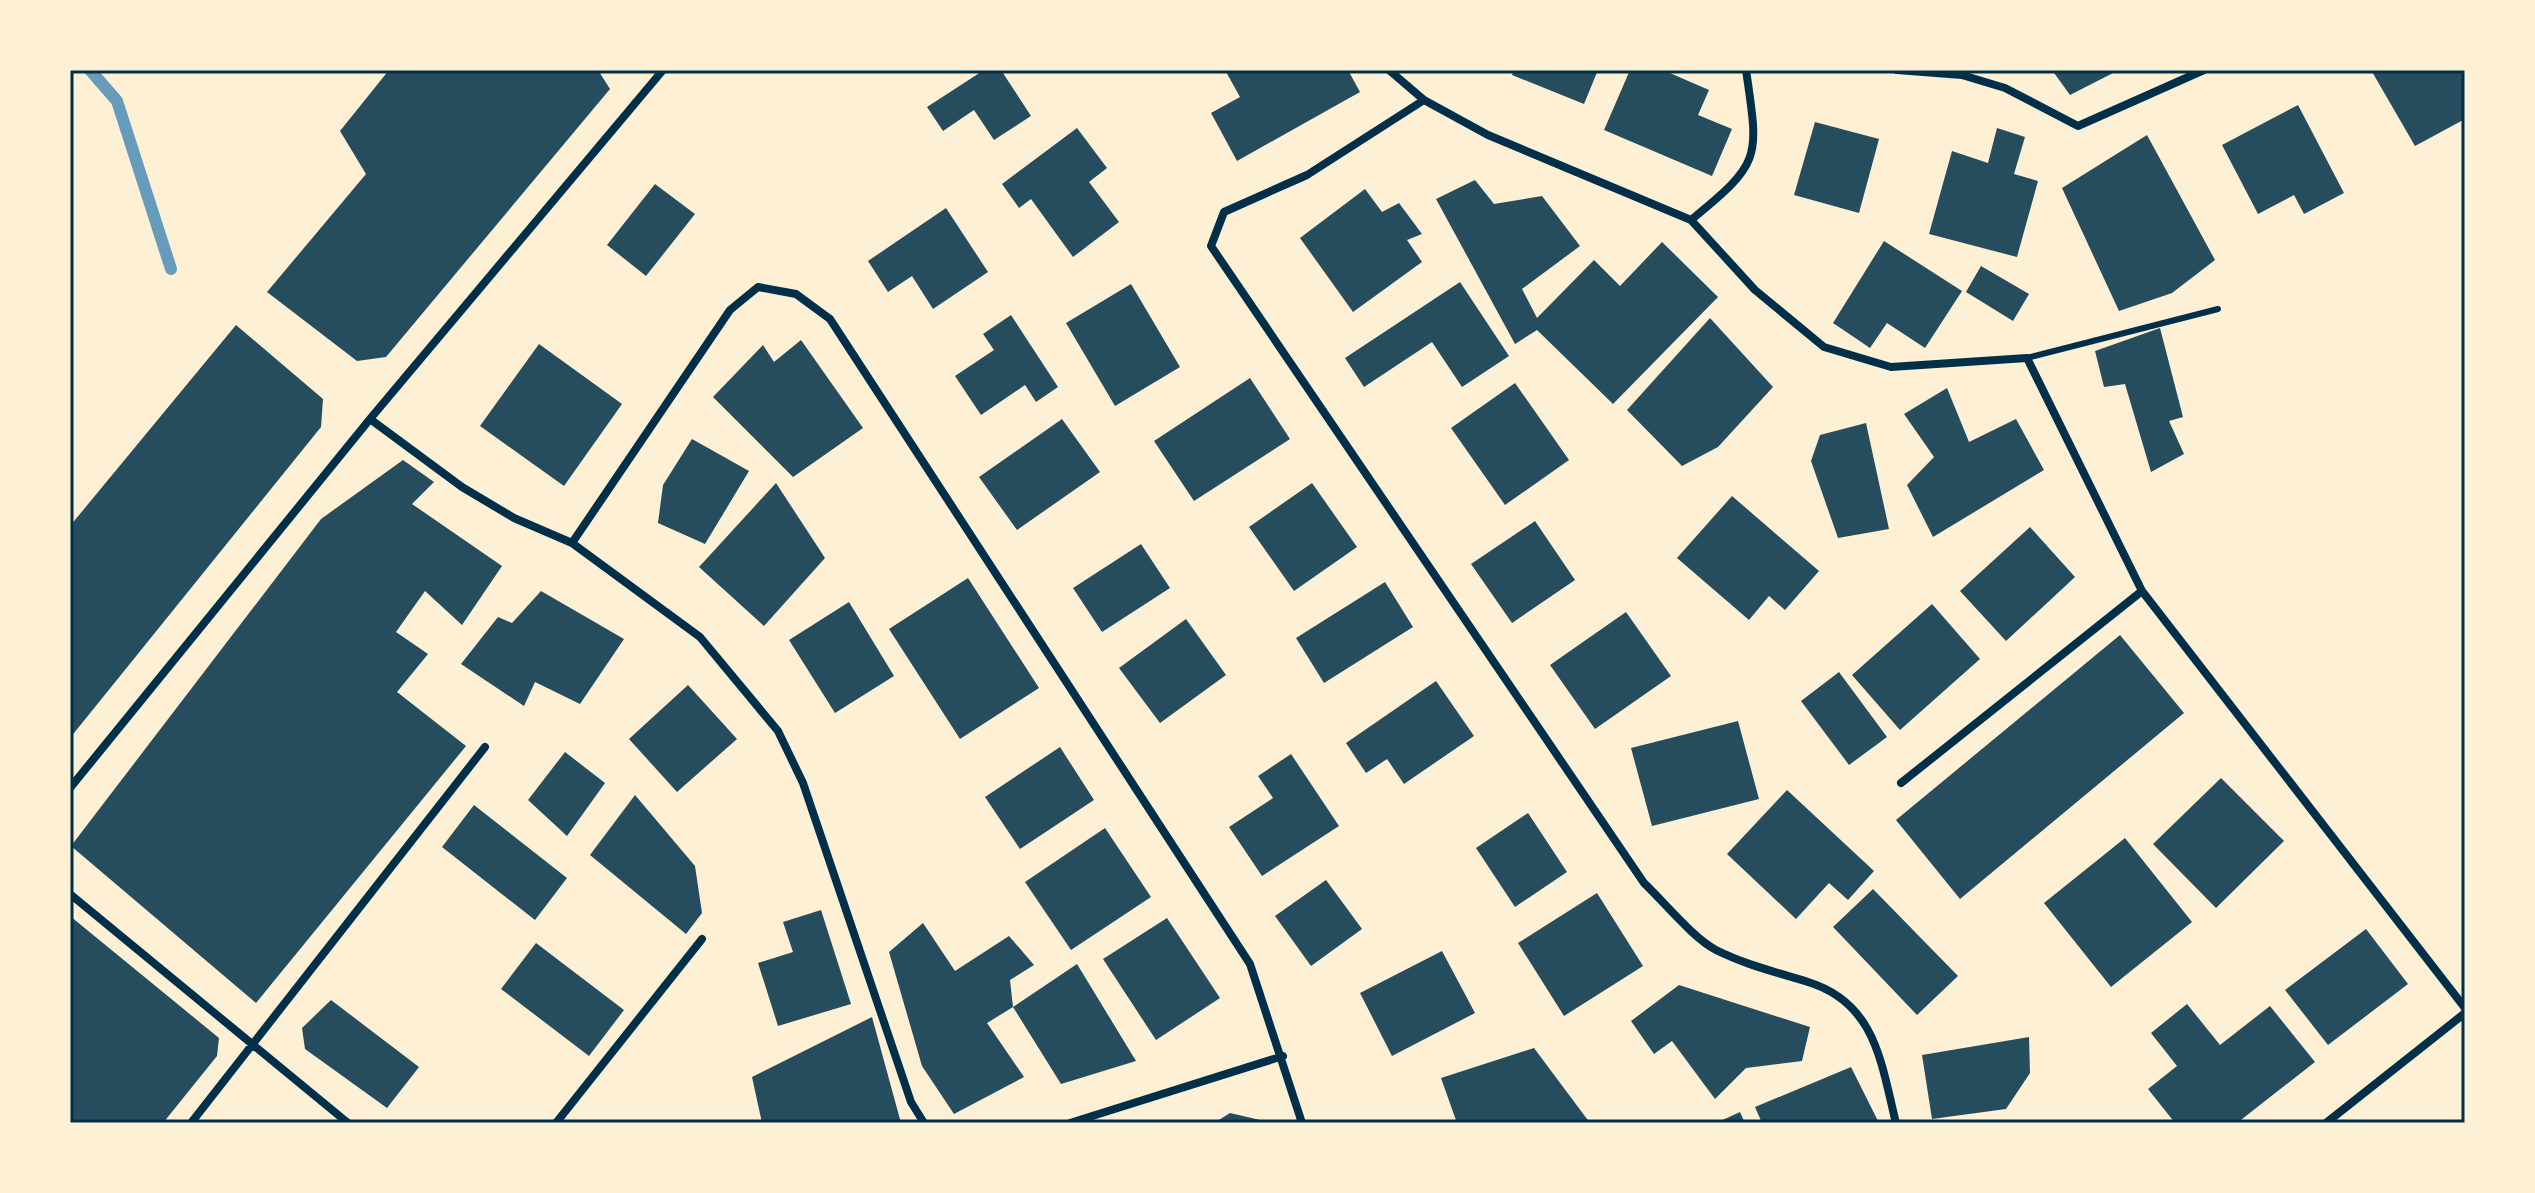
<svg xmlns="http://www.w3.org/2000/svg" width="2535" height="1193" viewBox="0 0 2535 1193" font-family="'Golos Text',sans-serif">
<style>
.lines{fill:none;stroke-linecap:round;stroke-linejoin:round}
.stream{stroke:#669bbc;stroke-width:12}
.building{fill:#264d5e}
.service{stroke:#003049;stroke-width:6}
.minor{stroke:#003049;stroke-width:8}
.neatline{fill:none;stroke:#003049;stroke-width:3}
</style>
<rect width="100%" height="100%" fill="#fdf0d5"/>
<g class="lines">
<!-- stream -->
<path class="stream" d="M90,70L117,101L171,269"/>
</g>
<!-- building -->
<path class="building" d="M389,70H598L610,89L386,357L357,361L267,292L366,174L340,131Z
M984,70H1001L1031,116L994,140L974,110L943,131L927,107Z
M1225,70H1348L1360,92L1237,161L1211,113L1240,97Z
M1514,70H1598L1584,104L1512,75Z
M1630,70H1663L1709,90L1698,115L1732,129L1712,176L1604,130Z
M2052,70H2119L2070,95Z
M2371,70H2465V119L2415,146Z
M2298,105L2344,193L2304,214L2294,195L2258,214L2222,145Z
M1815,122L1879,139L1859,213L1794,195Z
M1077,128L1107,168L1089,182L1119,222L1073,257L1031,199L1019,208L1002,184Z
M1997,128L2025,137L2014,174L2038,181L2017,257L1929,234L1952,151L1988,163Z
M2147,135L2215,260L2172,293L2119,311L2062,188Z
M1475,180L1494,204L1542,196L1580,246L1522,289L1537,318L1594,260L1620,286L1662,242L1718,297L1613,404L1537,330L1515,344L1436,199Z
M655,184L695,214L646,276L607,245Z
M1365,189L1382,212L1399,203L1422,234L1407,240L1422,262L1353,312L1300,238Z
M946,208L988,272L933,309L912,276L888,292L868,261Z
M1884,241L1962,291L1925,348L1887,323L1870,348L1833,323Z
M1981,266L2029,294L2013,321L1966,292Z
M1460,282L1509,356L1462,387L1432,342L1364,387L1345,358Z
M1131,284L1180,367L1115,406L1066,323Z
M1011,315L1058,387L1036,402L1025,385L981,415L955,376L994,350L983,334Z
M1710,318L1773,387L1718,447L1682,466L1627,410Z
M236,325L323,399L321,427L70,738V526Z
M2160,328L2183,417L2169,421L2184,454L2151,472L2125,384L2104,387L2095,351Z
M801,340L863,428L793,477L713,397L763,345L774,362Z
M539,344L622,404L564,486L480,426Z
M1250,378L1290,439L1194,501L1154,441Z
M1515,383L1569,460L1505,505L1451,428Z
M1947,388L1969,442L2016,419L2044,470L1933,537L1907,485L1934,457L1904,414Z
M1062,419L1100,472L1017,530L979,477Z
M1866,423L1889,529L1838,538L1811,461L1820,435Z
M692,439L749,471L705,544L658,523L663,485Z
M403,460L434,482L412,504L502,566L462,625L425,591L396,632L428,654L397,692L466,746L256,1003L71,846L321,519Z
M776,483L825,558L764,626L699,567Z
M1312,483L1357,547L1294,591L1249,527Z
M1732,496L1819,571L1785,610L1769,596L1749,620L1677,558Z
M1535,521L1575,580L1512,623L1471,564Z
M2030,527L2075,577L2006,641L1960,591Z
M1141,544L1170,588L1102,632L1073,588Z
M968,578L1039,688L960,739L889,629Z
M1385,582L1413,627L1324,683L1296,638Z
M541,591L624,639L580,704L535,682L524,706L461,664L498,617L512,623Z
M849,602L894,676L835,713L789,640Z
M1932,604L1980,659L1900,730L1852,675Z
M1626,612L1671,676L1595,729L1550,665Z
M1186,619L1226,675L1160,723L1119,668Z
M2120,635L2184,713L1960,899L1896,820Z
M1839,672L1887,737L1849,765L1801,701Z
M1436,681L1474,736L1404,784L1387,759L1366,773L1346,743Z
M688,685L737,739L677,792L629,739Z
M1738,721L1759,799L1652,826L1631,748Z
M1060,747L1094,800L1020,849L985,797Z
M565,752L605,783L567,836L528,800Z
M1291,754L1339,826L1262,876L1229,827L1273,798L1258,776Z
M2221,778L2284,841L2216,908L2153,844Z
M1787,790L1874,871L1848,900L1829,883L1796,919L1727,854Z
M635,795L695,866L702,913L686,934L590,855Z
M474,805L567,878L535,920L442,847Z
M1528,813L1567,872L1515,907L1476,848Z
M1105,828L1151,897L1071,950L1025,882Z
M2125,838L2192,922L2111,987L2044,903Z
M1326,880L1362,929L1311,966L1275,916Z
M1873,889L1958,976L1917,1015L1833,927Z
M1597,893L1643,966L1564,1016L1518,943Z
M821,910L851,1004L778,1026L758,963L793,952L783,922Z
M70,916L219,1038L217,1056L163,1123H70Z
M1167,918L1220,998L1156,1040L1103,959Z
M923,923L955,971L1009,936L1034,965L1010,980L1013,1007L987,1023L1024,1077L954,1114L922,1066L889,952Z
M2366,929L2408,984L2328,1045L2285,990Z
M536,943L624,1010L589,1056L501,989Z
M1442,951L1475,1013L1392,1056L1360,993Z
M1077,964L1136,1061L1061,1084L1013,1007Z
M1679,985L1810,1027L1802,1061L1746,1068L1715,1099L1672,1041L1654,1054L1631,1021Z
M331,1000L419,1067L387,1108L305,1049L302,1028Z
M2187,1004L2220,1045L2270,1006L2315,1062L2237,1123H2175L2148,1089L2177,1066L2151,1033Z
M872,1017L901,1123H762L752,1077Z
M2029,1037L2030,1073L2006,1109L1932,1119L1922,1055Z
M1534,1048L1590,1123H1457L1441,1078Z
M1851,1067L1879,1123H1762L1755,1107Z
M1740,1112L1745,1123H1716Z
M1230,1113L1269,1122L1268,1123H1214Z"/>
<g class="lines">
<!-- service -->
<path class="service" d="M2027,358L2218,309"/>
<!-- minor -->
<path class="minor" d="M1389,70L1424,100L1488,135L1691,220L1755,290L1824,347L1891,367L2027,358L2142,591L2465,1008
M1897,70L1962,75L2005,88L2078,126L2204,70
M1424,100L1307,175L1224,212L1211,246L1644,883C1664,902 1693,938 1716,950C1746,965 1776,972 1808,982C1876,1003 1881,1063 1896,1123
M1691,220C1762,162 1759,159 1746,70
M370,419L462,487L514,518L572,543L700,637L778,731L803,783L911,1102L924,1123
M572,543L730,310L758,287L796,294L830,319L1250,964L1302,1123
M1901,783L2142,591
M70,788L370,419L663,70
M70,894L348,1123
M191,1123L485,747
M556,1123L702,939
M1070,1123L1283,1056
M2326,1123L2465,1013"/>
</g>
<!-- border -->
<rect width="2535" height="1193" fill="none" stroke="#fdf0d5" stroke-width="144"/>
<rect x="72" y="72" width="2391" height="1049" class="neatline"/>
</svg>
